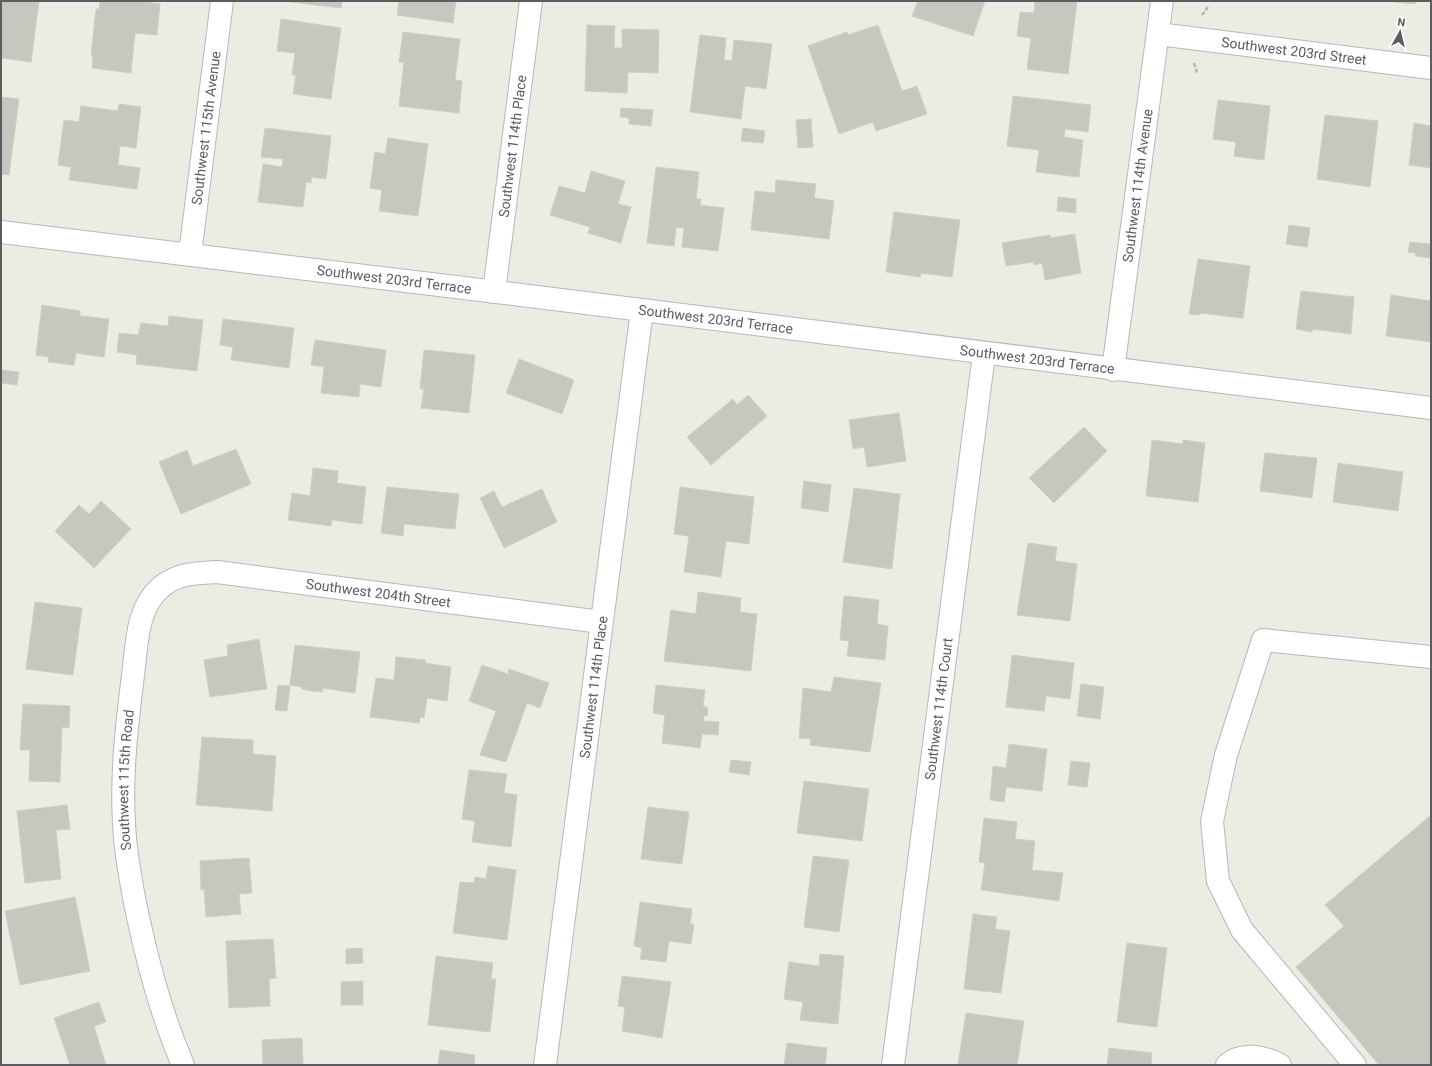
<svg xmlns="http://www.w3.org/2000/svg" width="1432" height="1066" viewBox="0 0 1432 1066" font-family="Roboto,sans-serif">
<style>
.building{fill:#c8c7bf;stroke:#d1cfc1}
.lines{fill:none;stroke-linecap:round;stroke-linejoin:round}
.minor-casing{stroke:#b5b7bd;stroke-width:24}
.path{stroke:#9ac4ac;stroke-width:2.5;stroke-dasharray:4 2;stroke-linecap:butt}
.minor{stroke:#fff;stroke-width:22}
.labels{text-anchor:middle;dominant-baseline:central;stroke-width:3;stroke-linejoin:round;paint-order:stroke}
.street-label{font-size:14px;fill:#5b5d63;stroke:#fff}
</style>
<rect width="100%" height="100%" fill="#edece3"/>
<!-- building -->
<path class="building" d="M1,1H39L31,62L1,58Z
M100,1H138L160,4L157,35L135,33L131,73L92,68L93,56L91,55L96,9H99Z
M283,1H342L341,8Z
M399,1H456L453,23L397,15Z
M918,1H985L973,36L912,16Z
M1035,1H1077L1068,74L1027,69L1031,38L1017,36L1020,12L1034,13Z
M1386,1H1416L1415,4Z
M281,19L341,28L331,99L293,94L296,75H292L295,53L277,51Z
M587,25L615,26L614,48H622V29L659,30L658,73L628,72L627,93L585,91Z
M878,25L902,91L917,86L927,114L876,131L873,122L839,134L808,46L847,32L848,35Z
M403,32L460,39L455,80L462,81L459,113L399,106L404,62H399Z
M700,35L726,38L724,60L732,61L734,40L772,44L766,89L745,86L741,119L690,112Z
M1013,96L1091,105L1088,132L1065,129L1064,137L1083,140L1079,177L1036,172L1039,150L1007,146Z
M1,97L19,99L9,175L1,174Z
M1218,100L1270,106L1264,160L1234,156L1236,142L1213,139Z
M119,104L141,107L136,148L120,146L118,165L140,168L137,189L69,180L71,167L58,165L64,120L79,122L81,106L118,111Z
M621,108L653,110L651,126L629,124V118L620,117Z
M1325,115L1378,121L1370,187L1317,179Z
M811,119L813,147L798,148L796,120Z
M1414,123L1431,126V168L1409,165Z
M265,128L331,136L326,179L312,177L311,183L306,182L303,207L258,202L263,164L282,167L283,159L261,157Z
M743,128L765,131L763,143L741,141Z
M388,138L428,144L418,216L379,211L382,190L370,188L375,152L385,154Z
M656,167L699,172L696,199H701L700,205L724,208L718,251L682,247L684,228L676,227L674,246L647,243Z
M591,171L625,181L618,204L631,207L621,243L588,233L590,227L550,215L559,186L585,193Z
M776,180L816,184L814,198L834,201L829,239L751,230L755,191L775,193Z
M1058,197L1076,199V213L1057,211Z
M894,212L960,220L952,277L921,273L920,277L886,272Z
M1289,225L1310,228L1307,247L1286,244Z
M1075,234L1081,273L1045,280L1042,263L1034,265L1033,262L1006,266L1002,243L1050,235L1051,238Z
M1410,242L1431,244L1430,258L1415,256L1416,253L1408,252Z
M1198,259L1250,266L1243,318L1200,313V315L1189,314Z
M1301,291L1354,297L1351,334L1313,329L1312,332L1296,329Z
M1391,295L1431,301V342L1386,336Z
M42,305L80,311V316L109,319L104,357L76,353L74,365L48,362L49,357L36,355Z
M169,316L203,320L197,371L136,364L137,355L117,352L119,333L138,335L141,323L168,326Z
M223,319L294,328L289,368L231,360L233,347L220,345Z
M315,340L386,350L381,387L360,384L359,397L321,393L324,367L311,365Z
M424,350L475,355L469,413L421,408L424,389H420Z
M519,359L574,380L562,414L506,393Z
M1,370L19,372L17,385L1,383Z
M748,395L767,416L711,465L687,437L733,399L737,405Z
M899,413L906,461L867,467L864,447L853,449L849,420Z
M1084,427L1107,451L1054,503L1029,478Z
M1152,440L1182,444L1183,440L1205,443L1198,502L1146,496Z
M236,449L251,484L181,514L159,462L187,450L193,466Z
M1265,453L1317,458L1312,498L1260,491Z
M1338,463L1403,472L1398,511L1333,502Z
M313,468L338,471L337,483L366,487L362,524L332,520L331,526L288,520L292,493L310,496Z
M804,481L831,485L828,512L801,508Z
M387,487L459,494L455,529L404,524L403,536L381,533Z
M680,487L754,497L749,544L726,541L721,577L684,572L689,536L674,534Z
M854,488L900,494L892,569L843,562Z
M542,489L557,522L504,548L480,498L494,491L502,507Z
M101,501L131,529L94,568L55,531L79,505L89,514Z
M1028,543L1057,547L1055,561L1077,564L1070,621L1017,615Z
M698,592L741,598L740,612L757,614L751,671L664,661L671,610L696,614Z
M844,596L879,600L877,624L888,626L885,660L847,656L849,641L840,640Z
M35,602L82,608L73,675L26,669Z
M259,639L267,689L210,697L204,660L228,656L227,645Z
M295,645L360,652L355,693L323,688L322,692L312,691L302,689V687L290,685Z
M1012,655L1074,663L1070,699L1046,696L1044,711L1006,707Z
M396,657L425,660V663L451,667L447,701L427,698L424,718L420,717L419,723L370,717L376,678L394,680Z
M482,665L508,674L509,669L549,683L540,708L527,703L506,762L480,755L496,711L469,701Z
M834,677L881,683L870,752L810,745L811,739L799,738L803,688L831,692Z
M1081,684L1104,687L1100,719L1077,716Z
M278,685L290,686L287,711L275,710Z
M656,685L705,690L703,706L708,708L707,716H704L703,721L719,722L718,735L702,734L700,748L662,743L665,715L653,713Z
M23,704L70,706L69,728L62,727L60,782L29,781L30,750H20Z
M202,737L253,740V754L276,756L272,811L196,805Z
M1009,744L1047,749L1042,791L1006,787L1004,802L990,800L993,766L1006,768Z
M731,760L751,762L749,775L729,772Z
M1071,761L1090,763L1087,787L1068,785Z
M469,770L507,774L504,793L517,795L511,847L472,842L475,821L462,819Z
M804,781L869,789L862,841L797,833Z
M67,805L70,829L56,830L61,879L25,883L17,811Z
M648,807L689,812L682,864L641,859Z
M1431,815V1065H1379L1296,967L1344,926L1325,905Z
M984,818L1017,822L1015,839L1035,841L1032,870L1063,873L1059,901L981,890L985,863L979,862Z
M813,856L849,860L839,932L804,927Z
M249,858L252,893L239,894L241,914L206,917L204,889L201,890L200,861Z
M488,866L516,870L507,940L453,933L460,882L474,883L475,877L486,879Z
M75,897L90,971L20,985L5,911Z
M640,902L692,909L690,924H694L691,944L669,941L666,962L640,959L642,948L634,946Z
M973,914L997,917L995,929L1010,931L1001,993L964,989Z
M273,939L276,978L269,979L270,1006L229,1008L226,941Z
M1127,943L1167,948L1157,1027L1117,1022Z
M362,948L363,963L346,964V949Z
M820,954L844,956L838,1024L800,1020L803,1002L784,999L789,962L819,966Z
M436,956L493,963L491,979H496L490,1032L428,1025Z
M622,976L671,982L662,1038L622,1031L625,1007L618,1006Z
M363,981V1005H341V982Z
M99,1002L106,1022L94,1026L106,1065H70L54,1018Z
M966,1013L1024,1021L1017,1065H958Z
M302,1038L303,1065H263L262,1040Z
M787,1043L827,1048L825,1065H784Z
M1109,1048L1152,1053L1151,1065H1107Z
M440,1050L475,1055L474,1065H438Z"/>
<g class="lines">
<defs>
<g id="minor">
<path id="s1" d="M1158,34L1431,68"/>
<path id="s2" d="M1,232C478,288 954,350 1431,408"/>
<path id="s3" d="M190,254L222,1"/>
<path id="s4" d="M494,292L531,1"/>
<path id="s5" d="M1113,370L1162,1"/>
<path id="s6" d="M183,1065C160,1011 147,960 135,903C130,877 125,850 124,823C121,774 127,724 133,675C137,646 136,609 160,588C177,573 196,573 217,572L601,622"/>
<path id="s7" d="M545,1065L642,310"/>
<path id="s8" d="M893,1065L984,354"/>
<path d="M1227,1065C1242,1052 1263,1056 1280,1065"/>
<path d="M1355,1065L1242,930L1218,881L1212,821L1226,755L1263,640L1431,657"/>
</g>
</defs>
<!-- minor casing -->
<use href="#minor" class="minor-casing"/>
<!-- path -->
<path class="path" d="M1202,15L1208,7
M1430,31L1431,32
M1194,63L1197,73"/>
<!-- minor -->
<use href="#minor" class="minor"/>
</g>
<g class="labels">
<!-- street labels -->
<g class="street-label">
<text stroke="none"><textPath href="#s1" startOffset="137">Southwest 203rd Street</textPath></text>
<text stroke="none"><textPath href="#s3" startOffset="127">Southwest 115th Avenue</textPath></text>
<text stroke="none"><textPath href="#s4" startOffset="147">Southwest 114th Place</textPath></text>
<text stroke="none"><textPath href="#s5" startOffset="186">Southwest 114th Avenue</textPath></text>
<text stroke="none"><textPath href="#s2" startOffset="396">Southwest 203rd Terrace</textPath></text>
<text stroke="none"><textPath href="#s2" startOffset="720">Southwest 203rd Terrace</textPath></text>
<text stroke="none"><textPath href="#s2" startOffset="1044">Southwest 203rd Terrace</textPath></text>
<text stroke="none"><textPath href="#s6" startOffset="715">Southwest 204th Street</textPath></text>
<text stroke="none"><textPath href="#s7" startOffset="381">Southwest 114th Place</textPath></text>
<text stroke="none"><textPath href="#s8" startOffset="359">Southwest 114th Court</textPath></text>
<text stroke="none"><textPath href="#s6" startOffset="293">Southwest 115th Road</textPath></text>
</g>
</g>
<!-- border -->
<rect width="1432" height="1066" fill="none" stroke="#5b5d63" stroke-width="4"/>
<!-- north arrow -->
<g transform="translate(1400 32) rotate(8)" stroke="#ffffff" stroke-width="3" paint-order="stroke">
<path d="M0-3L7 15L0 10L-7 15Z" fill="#5b5d63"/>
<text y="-6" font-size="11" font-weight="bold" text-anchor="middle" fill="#5b5d63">N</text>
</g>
</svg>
